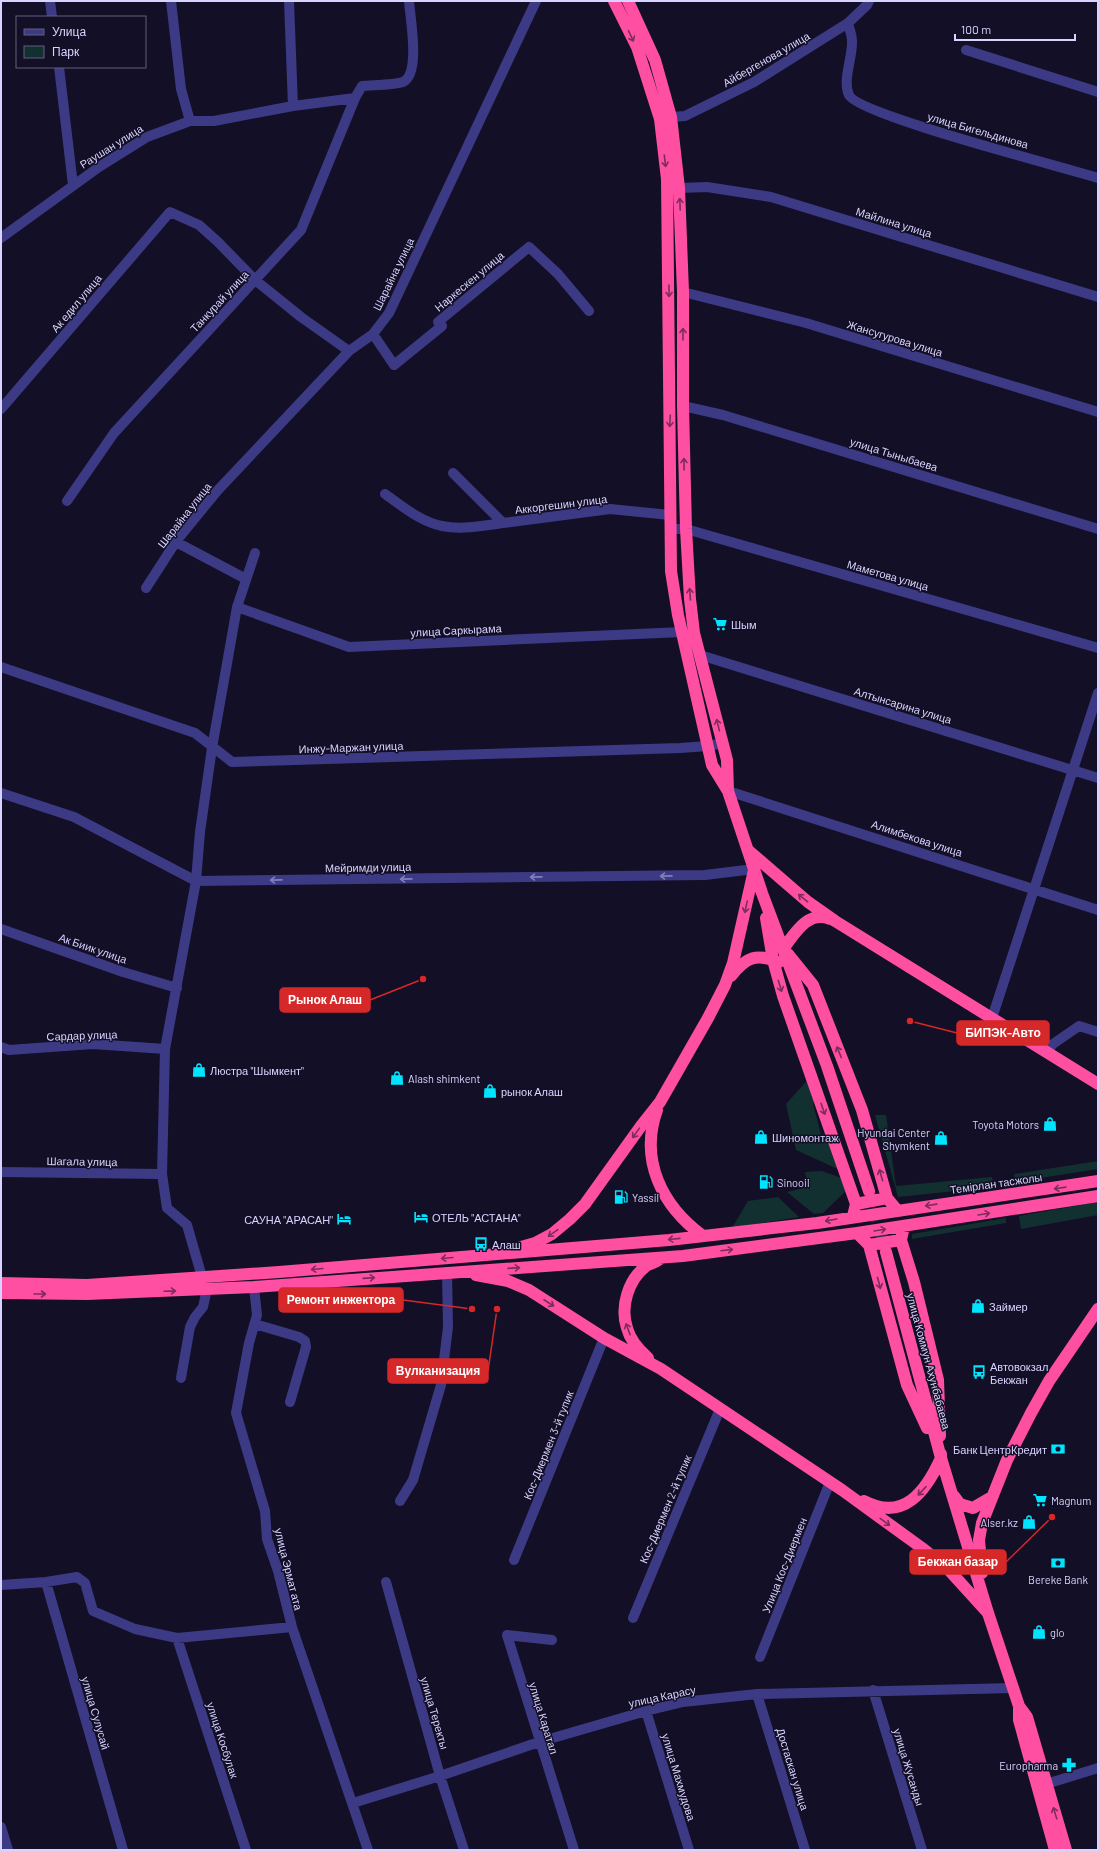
<svg xmlns="http://www.w3.org/2000/svg" width="1099" height="1851" viewBox="0 0 1099 1851" font-family="Barlow,sans-serif">
<style>
.green{fill:#12302f}
.lines{fill:none;stroke-linecap:round;stroke-linejoin:round}
.highway-tunnel{stroke:#312d47;stroke-width:12;stroke-dasharray:12 6;stroke-linecap:butt}
.minor{stroke:#3d3a85;stroke-width:10}
.highway{stroke:#ff4fa3;stroke-width:12}
.oneway{stroke:#7d2c5e}
.oneway2{stroke:#837fbc}
.labels{text-anchor:middle;dominant-baseline:central;stroke-width:3;stroke-linejoin:round;paint-order:stroke}
.street-label{font-size:11px;fill:#d9d4ff;stroke:#130f26}
.poi-label{font-size:11px;fill:#d9d4ff;stroke:#130f26;text-anchor:start}
.leader{fill:none;stroke:#d62828;stroke-width:1.5}
.callout-dot{fill:#d62828;stroke:#130f26;stroke-width:1.5}
.callout{fill:#d62828;stroke:#d62828;stroke-width:1.5}
.callout-label{font-size:12px;text-anchor:middle;font-weight:bold;fill:#fff}
</style>
<rect width="100%" height="100%" fill="#130f26"/>
<!-- green -->
<path class="green" d="M812,1075L818,1097L813,1104L821,1134L831,1141L842,1171L796,1150L786,1104Z
M875,1115H886L896,1186L992,1177L994,1187L898,1197Z
M1098,1161V1169L1015,1182L1014,1174Z
M822,1171L847,1180L846,1191L823,1213L814,1214L787,1192L808,1187L805,1172Z
M778,1197L799,1217L732,1228L748,1201Z
M1098,1202V1215L1021,1229L1019,1216Z
M1006,1218V1223L912,1239V1234Z"/>
<g class="lines">
<!-- highway-tunnel -->
<path class="highway-tunnel" d="M869,1192L886,1252"/>
<!-- minor -->
<path class="minor" d="M50,1L52,17
M171,1L181,89L190,121
M289,1L293,106
M869,1L867,5L848,23C849,28 852,35 852,41C853,56 842,81 849,95C858,115 1064,167 1098,178
M966,50L1098,92
M59,67L73,185
M671,117L685,116L754,82L848,23
M679,188L707,187L771,197L1098,297
M1,238L99,167L147,137L190,121H214L293,106L355,98L362,86C372,85 395,85 403,82C421,74 410,17 409,1
M683,292L806,323L1098,412
M373,334L394,365L442,326L438,322L529,247L558,274L589,311
M683,406L723,415L1098,529
M1,409L170,212L199,225L218,242L255,280L301,317L349,351
M385,494C402,506 421,522 442,526C461,530 483,526 503,523L453,473
M67,501L114,433L301,230L355,98
M503,523L610,509L670,515
M671,529H686L1098,648
M176,542L246,579
M146,588L177,540L218,490L349,351L373,334L389,313L536,1
M237,607L349,647L682,632
M700,655L1098,778
M1,667L195,733L232,762L680,748L708,746L723,743
M728,791L1098,910
M1,793L74,817L196,881L705,875L754,869
M1,929L123,972L177,988
M992,1018L1098,693
M1,1047L9,1050L93,1044L165,1049
M1046,1052L1053,1044L1079,1026L1098,1032
M1,1172L162,1174
M202,1277L187,1225L167,1208L162,1174L165,1049L196,881L200,832L212,748L237,607L255,553
M254,1287L257,1315L249,1343L236,1413L265,1511L267,1539L278,1571L292,1627L368,1850
M255,1324L299,1337L305,1341L306,1347L290,1402
M181,1378L190,1327L195,1317L203,1307L207,1289
M400,1501L413,1480L441,1385L448,1327L447,1272
M514,1560L604,1338
M46,1582L123,1850
M386,1582L440,1776L464,1850
M1,1585L46,1582L77,1577L85,1583L93,1611L135,1629L177,1638L292,1627
M633,1618L720,1409
M177,1638L246,1850
M552,1640L507,1635L574,1850
M760,1657L830,1482
M873,1690L922,1850
M757,1694L805,1850
M646,1711L689,1850
M1046,1784L1098,1768
M353,1803L440,1776L539,1742L646,1711L683,1702L757,1694L1013,1688
M1,1827L8,1850"/>
<!-- highway -->
<path class="highway" d="M614,1L637,47L660,119L667,179L671,571L678,615L712,765L728,791L762,893L827,1066L869,1191
M628,1L655,60L671,117L679,188L683,292V406L686,529L690,599L694,633L727,760L728,791
M749,851L808,902L835,921L1098,1084
M766,918L773,960L783,996L856,1204L853,1216
M783,949C795,933 808,910 830,919
M788,954L813,985L862,1110L887,1198L897,1210
M731,976C746,957 756,953 779,962
M657,1110C639,1160 662,1206 703,1236
M856,1204L887,1198
M904,1226L901,1240L914,1282L938,1380L940,1436
M857,1233L869,1245L907,1385L927,1428
M869,1245L901,1240
M521,1247L535,1243L552,1234L570,1219L585,1204L641,1126L660,1102L708,1018L725,985L733,963L754,870
M886,1252L941,1458L988,1613L1019,1706L1027,1717L1066,1850
M476,1275L508,1281L529,1290L604,1338L661,1369L842,1490L922,1548L948,1569L988,1613
M1,1283L87,1285L279,1272L669,1240L817,1223L1098,1181
M1,1293L87,1294L254,1287L683,1256L857,1233L1098,1196
M648,1358C639,1350 630,1340 627,1328C620,1307 628,1280 646,1266C650,1264 656,1262 660,1259
M954,1496L960,1504L973,1508L992,1497
M864,1501C904,1522 926,1491 941,1458V1454
M982,1573L979,1540L982,1523L1007,1460L1031,1413L1049,1381L1098,1309
M1019,1706V1720L1055,1850"/>
</g>
<!-- one-way arrows -->
<defs><path id="oneway-shaft" d="M-6 0H5M1.5-3L5.5 0L1.5 3" fill="none" stroke-width="1.6" stroke-linecap="round" stroke-linejoin="round"/></defs>
<g class="oneway">
<use href="#oneway-shaft" transform="translate(631 36) rotate(64)"/>
<use href="#oneway-shaft" transform="translate(665 161) rotate(83)"/>
<use href="#oneway-shaft" transform="translate(680 204) rotate(-92)"/>
<use href="#oneway-shaft" transform="translate(669 291) rotate(89)"/>
<use href="#oneway-shaft" transform="translate(683 334) rotate(-90)"/>
<use href="#oneway-shaft" transform="translate(670 421) rotate(93)"/>
<use href="#oneway-shaft" transform="translate(684 464) rotate(-91)"/>
<use href="#oneway-shaft" transform="translate(690 594) rotate(-94)"/>
<use href="#oneway-shaft" transform="translate(718 725) rotate(-104)"/>
<use href="#oneway-shaft" transform="translate(803 898) rotate(-141)"/>
<use href="#oneway-shaft" transform="translate(746 907) rotate(102)"/>
<use href="#oneway-shaft" transform="translate(780 986) rotate(73)"/>
<use href="#oneway-shaft" transform="translate(839 1052) rotate(-112)"/>
<use href="#oneway-shaft" transform="translate(823 1109) rotate(71)"/>
<use href="#oneway-shaft" transform="translate(636 1133) rotate(126)"/>
<use href="#oneway-shaft" transform="translate(881 1175) rotate(-106)"/>
<use href="#oneway-shaft" transform="translate(1060 1188) rotate(172)"/>
<use href="#oneway-shaft" transform="translate(931 1205) rotate(172)"/>
<use href="#oneway-shaft" transform="translate(984 1214) rotate(-9)"/>
<use href="#oneway-shaft" transform="translate(831 1220) rotate(170)"/>
<use href="#oneway-shaft" transform="translate(880 1230) rotate(-9)"/>
<use href="#oneway-shaft" transform="translate(553 1233) rotate(145)"/>
<use href="#oneway-shaft" transform="translate(674 1239) rotate(174)"/>
<use href="#oneway-shaft" transform="translate(727 1250) rotate(-7)"/>
<use href="#oneway-shaft" transform="translate(447 1258) rotate(175)"/>
<use href="#oneway-shaft" transform="translate(514 1268) rotate(-4)"/>
<use href="#oneway-shaft" transform="translate(317 1269) rotate(175)"/>
<use href="#oneway-shaft" transform="translate(369 1278) rotate(-4)"/>
<use href="#oneway-shaft" transform="translate(879 1283) rotate(75)"/>
<use href="#oneway-shaft" transform="translate(170 1291) rotate(-2)"/>
<use href="#oneway-shaft" transform="translate(40 1294)"/>
<use href="#oneway-shaft" transform="translate(549 1303) rotate(33)"/>
<use href="#oneway-shaft" transform="translate(628 1329) rotate(-110)"/>
<use href="#oneway-shaft" transform="translate(922 1491) rotate(133)"/>
<use href="#oneway-shaft" transform="translate(885 1522) rotate(36)"/>
<use href="#oneway-shaft" transform="translate(1055 1813) rotate(-107)"/>
</g>
<g class="oneway2">
<use href="#oneway-shaft" transform="translate(666 876) rotate(179)"/>
<use href="#oneway-shaft" transform="translate(536 877) rotate(179)"/>
<use href="#oneway-shaft" transform="translate(406 879) rotate(179)"/>
<use href="#oneway-shaft" transform="translate(276 880) rotate(179)"/>
</g>
<!-- icons -->
<defs>
<symbol id="supermarket-bare" viewBox="-9 -9 18 18"><path d="M-6-5.5h2.5l.6 2H6L4.5 2H-2.5L-4.4-4H-6ZM-1.5 3.2a1.3 1.3 0 1 0 .1 0ZM3 3.2a1.3 1.3 0 1 0 .1 0Z" fill="#00e5ff" stroke="#130f26" stroke-width="2.5" paint-order="stroke"/></symbol>
<symbol id="shop-bare" viewBox="-9 -9 18 18"><path d="M-5-2.5h2.3a2.7 3.5 0 0 1 5.4 0H5L5.5 6h-11ZM-1.5-2.5h3a1.5 2.3 0 0 0-3 0Z" fill="#00e5ff" stroke="#130f26" stroke-width="2.5" paint-order="stroke"/></symbol>
<symbol id="fuel-bare" viewBox="-9 -9 18 18"><path d="M-5.5-6h7V0h2V4h1.3V-2.5L3-4.5l.8-.8L6-3V5H2.5V1h-1V6h-7ZM-4.2-4.7v3.2H.2V-4.7Z" fill="#00e5ff" stroke="#130f26" stroke-width="2.5" paint-order="stroke"/></symbol>
<symbol id="hotel-bare" viewBox="-9 -9 18 18"><path d="M-6-4.5h1.5V1H6V5H4.5V3h-9V5H-6ZM-4 0a1.8 1.8 0 1 1 3.6 0ZM.5 0V-2.5h3Q6-2.5 6 0Z" fill="#00e5ff" stroke="#130f26" stroke-width="2.5" paint-order="stroke"/></symbol>
<symbol id="bus-bare" viewBox="-9 -9 18 18"><path d="M-5-6H5V4H4V6H2V4H-2V6H-4V4H-5ZM-3.5-4V0h7V-4ZM-3.5 1.2v1.5H-2V1.2ZM2 1.2v1.5H3.5V1.2Z" fill="#00e5ff" stroke="#130f26" stroke-width="2.5" paint-order="stroke"/></symbol>
<symbol id="bank-bare" viewBox="-9 -9 18 18"><path d="M-6-4H6V4H-6ZM0-2.3a2.3 2.3 0 1 0 0 4.6a2.3 2.3 0 1 0 0-4.6Z" fill="#00e5ff" stroke="#130f26" stroke-width="2.5" paint-order="stroke"/></symbol>
<symbol id="pharmacy-bare" viewBox="-9 -9 18 18"><path d="M-2-6h4v4h4v4h-4v4h-4v-4h-4v-4h4Z" fill="#00e5ff" stroke="#130f26" stroke-width="2.5" paint-order="stroke"/></symbol>
</defs>
<g fill-rule="evenodd">
<use href="#supermarket-bare" x="710" y="614" width="20" height="20"/>
<use href="#shop-bare" x="189" y="1060" width="20" height="20"/>
<use href="#shop-bare" x="387" y="1068" width="20" height="20"/>
<use href="#shop-bare" x="480" y="1081" width="20" height="20"/>
<use href="#shop-bare" x="1040" y="1114" width="20" height="20"/>
<use href="#shop-bare" x="751" y="1127" width="20" height="20"/>
<use href="#shop-bare" x="931" y="1128" width="20" height="20"/>
<use href="#fuel-bare" x="756" y="1172" width="20" height="20"/>
<use href="#fuel-bare" x="611" y="1187" width="20" height="20"/>
<use href="#hotel-bare" x="411" y="1207" width="20" height="20"/>
<use href="#hotel-bare" x="334" y="1209" width="20" height="20"/>
<use href="#bus-bare" x="471" y="1234" width="20" height="20"/>
<use href="#shop-bare" x="968" y="1296" width="20" height="20"/>
<use href="#bus-bare" x="969" y="1362" width="20" height="20"/>
<use href="#bank-bare" x="1048" y="1439" width="20" height="20"/>
<use href="#supermarket-bare" x="1030" y="1490" width="20" height="20"/>
<use href="#shop-bare" x="1019" y="1512" width="20" height="20"/>
<use href="#bank-bare" x="1048" y="1553" width="20" height="20"/>
<use href="#shop-bare" x="1029" y="1622" width="20" height="20"/>
<use href="#pharmacy-bare" x="1059" y="1755" width="20" height="20"/>
</g>
<g class="labels">
<!-- street labels -->
<g class="street-label">
<text transform="translate(766 59) rotate(-30)">Айбергенова улица</text>
<text transform="translate(978 130) rotate(16)">улица Бигельдинова</text>
<text transform="translate(111 146) rotate(-32)">Раушан улица</text>
<text transform="translate(894 222) rotate(17)">Майлина улица</text>
<text transform="translate(393 274) rotate(-64)">Шарайна улица</text>
<text transform="translate(469 281) rotate(-40)">Наркескен улица</text>
<text transform="translate(219 301) rotate(-47)">Танкурай улица</text>
<text transform="translate(76 303) rotate(-50)">Ак едил улица</text>
<text transform="translate(895 338) rotate(17)">Жансугурова улица</text>
<text transform="translate(894 454) rotate(17)">улица Тыныбаева</text>
<text transform="translate(561 504) rotate(-7)">Аккоргешин улица</text>
<text transform="translate(184 515) rotate(-52)">Шарайна улица</text>
<text transform="translate(888 575) rotate(16)">Маметова улица</text>
<text transform="translate(456 630) rotate(-3)">улица Саркырама</text>
<text transform="translate(903 705) rotate(17)">Алтынсарина улица</text>
<text transform="translate(351 747) rotate(-2)">Инжу-Маржан улица</text>
<text transform="translate(917 838) rotate(18)">Алимбекова улица</text>
<text transform="translate(368 867) rotate(-1)">Мейримди улица</text>
<text transform="translate(93 948) rotate(19)">Ак Биик улица</text>
<text transform="translate(82 1035) rotate(-2)">Сардар улица</text>
<text transform="translate(82 1161) rotate(1)">Шагала улица</text>
<text transform="translate(996 1183) rotate(-8)">Темірлан тасжолы</text>
<text transform="translate(929 1361) rotate(75)">улица Коммун Ахунбабаева</text>
<text transform="translate(548 1445) rotate(-68)">Кос-Диермен 3-й тупик</text>
<text transform="translate(665 1509) rotate(-67)">Кос-Диермен 2-й тупик</text>
<text transform="translate(784 1565) rotate(-68)">Улица Кос-Диермен</text>
<text transform="translate(289 1569) rotate(76)">улица Эрмат ата</text>
<text transform="translate(662 1696) rotate(-12)">улица Карасу</text>
<text transform="translate(96 1713) rotate(74)">улица Сулусай</text>
<text transform="translate(435 1713) rotate(74)">улица Теректы</text>
<text transform="translate(544 1718) rotate(73)">улица Каратал</text>
<text transform="translate(223 1740) rotate(72)">улица Косбулак</text>
<text transform="translate(909 1767) rotate(73)">улица Жусанды</text>
<text transform="translate(793 1769) rotate(73)">Достаскан улица</text>
<text transform="translate(679 1777) rotate(73)">улица Махмудова</text>
</g>
<!-- poi labels -->
<g class="poi-label">
<text x="731" y="624">Шым</text>
<text x="210" y="1070">Люстра "Шымкент"</text>
<text x="408" y="1078">Alash shimkent</text>
<text x="501" y="1091">рынок Алаш</text>
<text x="1039" y="1124" text-anchor="end">Toyota Motors</text>
<text x="930" y="1132" text-anchor="end">Hyundai Center<tspan x="930" dy="13">Shymkent</tspan></text>
<text x="772" y="1137">Шиномонтаж</text>
<text x="777" y="1182">Sinooil</text>
<text x="632" y="1197">Yassil</text>
<text x="432" y="1217">ОТЕЛЬ "АСТАНА"</text>
<text x="333" y="1219" text-anchor="end">САУНА "АРАСАН"</text>
<text x="492" y="1244">Алаш</text>
<text x="989" y="1306">Займер</text>
<text x="990" y="1366">Автовокзал<tspan x="990" dy="13">Бекжан</tspan></text>
<text x="1047" y="1449" text-anchor="end">Банк ЦентрКредит</text>
<text x="1051" y="1500">Magnum</text>
<text x="1018" y="1522" text-anchor="end">Alser.kz</text>
<text x="1058" y="1579" text-anchor="middle">Bereke Bank</text>
<text x="1050" y="1632">glo</text>
<text x="1058" y="1765" text-anchor="end">Europharma</text>
</g>
</g>
<!-- callouts -->
<path class="leader" d="M423 979L370 1000M910 1021L957 1033M472 1309L403 1300M497 1309L488 1371M1052 1517L1006 1562"/>
<g class="callout-dot">
<circle cx="423" cy="979" r="4"/>
<circle cx="910" cy="1021" r="4"/>
<circle cx="472" cy="1309" r="4"/>
<circle cx="497" cy="1309" r="4"/>
<circle cx="1052" cy="1517" r="4"/>
</g>
<g class="callout">
<rect x="280" y="988" width="90" height="24" rx="4"/>
<rect x="957" y="1021" width="92" height="24" rx="4"/>
<rect x="279" y="1288" width="124" height="24" rx="4"/>
<rect x="388" y="1359" width="100" height="24" rx="4"/>
<rect x="910" y="1550" width="96" height="24" rx="4"/>
</g>
<g class="callout-label">
<text x="325" y="1004">Рынок Алаш</text>
<text x="1003" y="1037">БИПЭК-Авто</text>
<text x="341" y="1304">Ремонт инжектора</text>
<text x="438" y="1375">Вулканизация</text>
<text x="958" y="1566">Бекжан базар</text>
</g>
<!-- border -->
<rect width="1099" height="1851" fill="none" stroke="#d9d4ff" stroke-width="4"/>
<!-- legend -->
<rect x="16" y="16" width="130" height="52" fill="#130f26" stroke="#625e7d"/>
<rect x="24" y="29" width="20" height="6" fill="#3d3a85" stroke="#625e7d"/>
<text x="52" y="36" font-size="12" fill="#d9d4ff">Улица</text>
<rect x="24" y="46" width="20" height="12" fill="#12302f" stroke="#625e7d"/>
<text x="52" y="56" font-size="12" fill="#d9d4ff">Парк</text>
<!-- scale -->
<path d="M955 34v6h120v-6" fill="none" stroke="#d9d4ff" stroke-width="2"/>
<text x="961" y="34" font-size="12" fill="#d9d4ff" stroke="#130f26" stroke-width="3" paint-order="stroke">100 m</text>
</svg>
